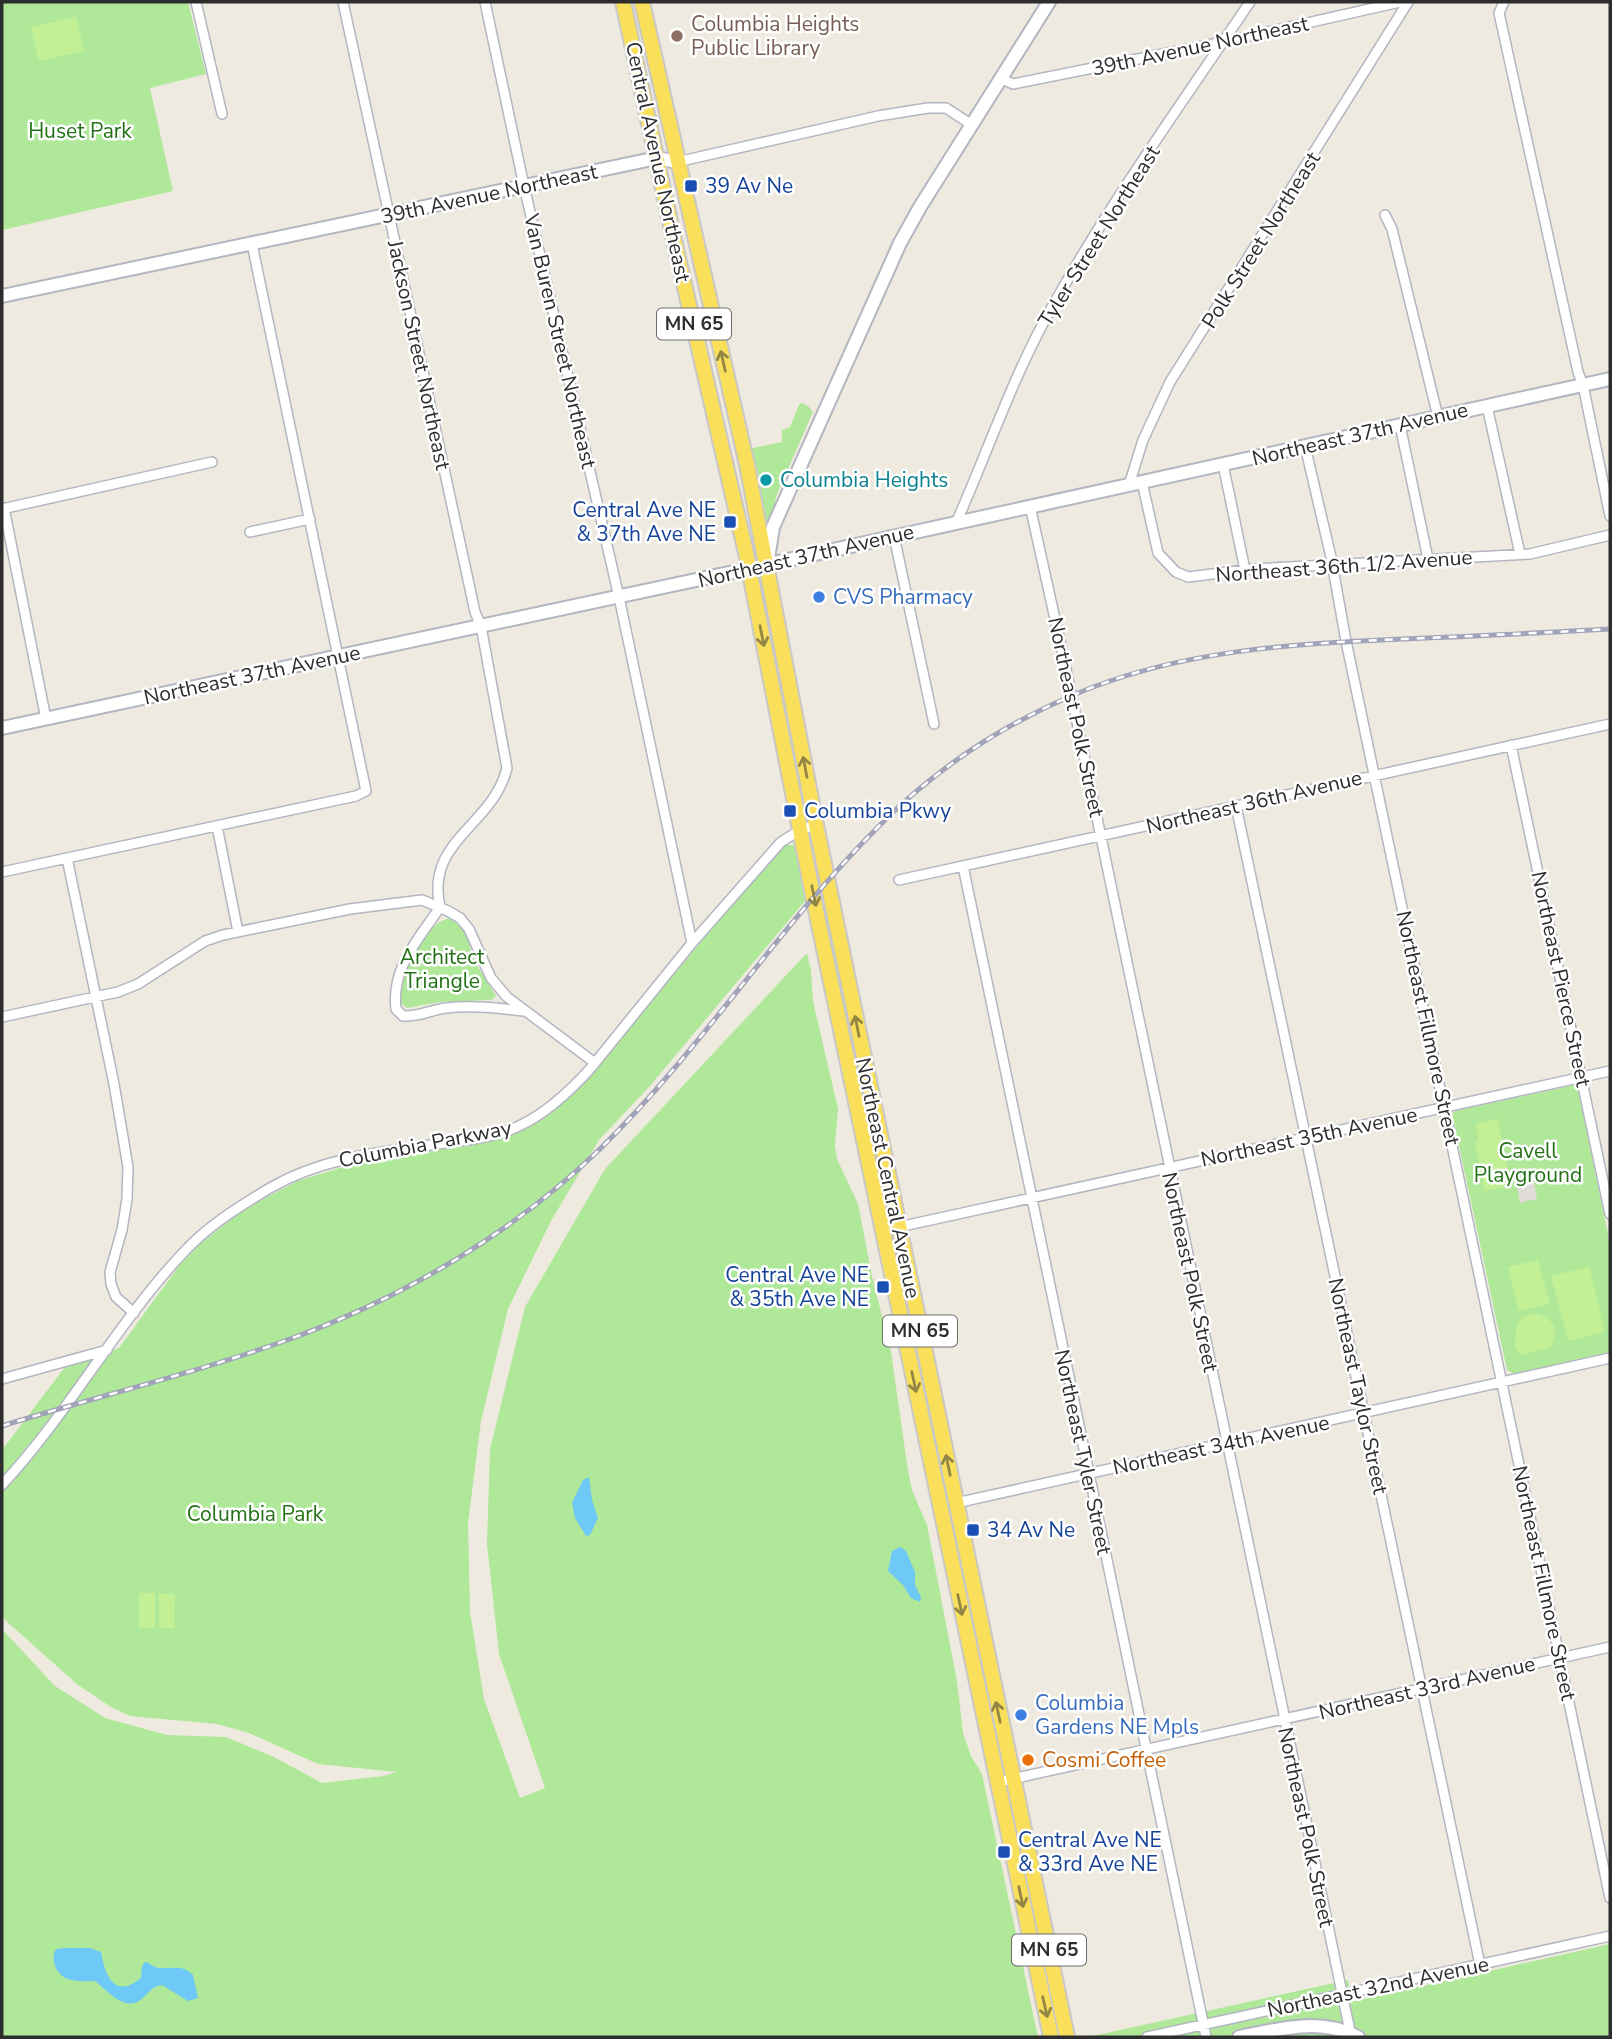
<svg xmlns="http://www.w3.org/2000/svg" width="1612" height="2039" viewBox="0 0 1612 2039" font-family="'Nunito Sans',sans-serif">
<style>
.green{fill:#afe899}
.pitch{fill:#c3f095}
.plaza{fill:#dfdcd7}
.water{fill:#6ec9f6}
.lines{fill:none;stroke-linecap:round;stroke-linejoin:round}
.street-casing{stroke:#b3b5c1;stroke-width:12}
.secondary-casing{stroke:#b3b5c1;stroke-width:16}
.primary-casing{stroke:#c8c8c8;stroke-width:18}
.street{stroke:#fff;stroke-width:9}
.secondary{stroke:#fff;stroke-width:12}
.primary{stroke:#f9df5a;stroke-width:14}
.rail-casing{stroke:#a1a3b9;stroke-width:5}
.rail{stroke:#fff;stroke-width:2.5;stroke-dasharray:8;stroke-linecap:butt}
.oneway{stroke:#938644}
.education-dot{fill:#8d6e63;stroke:#fff;stroke-width:2.5}
.transit-dot{fill:#1a4fb4;stroke:#fff;stroke-width:2.5}
.culture-dot{fill:#0f9aa8;stroke:#fff;stroke-width:2.5}
.shop-dot{fill:#3f7fe0;stroke:#fff;stroke-width:2.5}
.food-dot{fill:#e8710a;stroke:#fff;stroke-width:2.5}
.labels{text-anchor:middle;dominant-baseline:central;stroke-width:5;stroke-linejoin:round;paint-order:stroke}
.shield{fill:#fff;stroke:#6c6c6c;stroke-width:2}
.shield-label{font-size:19px;font-weight:bold;fill:#2d2d2d}
.education-label{font-size:21px;fill:#785e54;stroke:#fff;text-anchor:start}
.street-label{font-size:21px;fill:#2d2d2d;stroke:#fff}
.park-label{font-size:21px;fill:#237116;stroke:#fff}
.transit-label{font-size:21px;fill:#164399;stroke:#fff;text-anchor:start}
.culture-label{font-size:21px;fill:#0d838f;stroke:#fff;text-anchor:start}
.shop-label{font-size:21px;fill:#366cbe;stroke:#fff;text-anchor:start}
.food-label{font-size:21px;fill:#c56008;stroke:#fff;text-anchor:start}
</style>
<rect width="100%" height="100%" fill="#efeae0"/>
<!-- green -->
<path class="green" d="M2,2H188L206,74L150,88L173,191L2,230Z
M802,403L808,406L813,412L777,494L774,508L766,523C760,496 763,476 749,449L782,442V430L790,427L799,405Z
M784,845H793L800,850L810,895L649,1087L599,1140L551,1221L508,1309L481,1421L468,1523L470,1612L484,1699L520,1798L545,1788L499,1654L487,1544L490,1449L525,1307L605,1169L807,953L811,971L813,1001L838,1109L835,1146L837,1159L858,1204L872,1276L891,1352L908,1471L912,1490L927,1525L957,1681L963,1733L971,1756L982,1774L1038,2037H2V1629L55,1686L105,1718L167,1735L226,1737L274,1757L322,1783L384,1776L397,1772L318,1764L249,1733L217,1724L130,1716L111,1707L78,1685L5,1620L2,1614V1450L65,1367L119,1348L179,1266L200,1244L247,1207L298,1181L368,1159L466,1145L504,1137L533,1124L554,1111L584,1082L762,869Z
M450,918L465,931L475,962L496,996L491,1000L440,1002L407,1008L400,1003C399,977 422,923 450,918Z
M1575,1085L1578,1090L1610,1244V1352L1514,1374L1507,1370L1452,1113L1455,1111Z
M1610,1944V2037H1088L1348,1980L1351,2002Z"/>
<!-- pitch -->
<path class="pitch" d="M76,17L84,51L39,61L31,27Z
M1498,1119L1510,1185L1485,1191L1475,1142L1479,1140L1475,1124Z
M1538,1260L1550,1304L1519,1311L1508,1267Z
M1589,1267L1605,1332L1568,1341L1551,1276Z
M1536,1313C1555,1320 1559,1329 1551,1347L1521,1355L1515,1348C1516,1328 1513,1317 1536,1313Z
M139,1593H155V1628H139Z
M159,1594H175L174,1628H159Z"/>
<!-- plaza -->
<path class="plaza" d="M1534,1182L1537,1199L1520,1203L1517,1185Z"/>
<!-- water -->
<path class="water" d="M589,1477L592,1500L598,1518L590,1535L586,1536L575,1518L572,1503L583,1480Z
M900,1547L906,1551L915,1572V1585L921,1597L920,1602L911,1598L903,1585L888,1571L892,1551Z
M64,1948H90L101,1952C105,1975 114,2000 141,1978L142,1966L145,1962C151,1963 153,1968 160,1968C174,1969 182,1964 193,1975L198,1998L188,2001L162,1985C152,1987 151,1990 144,1997C126,2015 108,1991 95,1981C88,1981 79,1982 72,1980C58,1978 49,1961 56,1949Z"/>
<g class="lines">
<defs>
<path id="street" d="M196,2L222,114
M343,2L475,612L481,626L507,768C493,826 425,840 440,907C419,939 391,967 396,1009L403,1016C418,1017 431,1010 446,1008C471,1005 498,1008 523,1011
M485,2L524,186L619,597L692,943
M1504,2L1499,13L1578,372L1583,385L1610,516
M1000,78L1013,84L1223,42L1400,2
M677,162L878,116L928,108H946L972,125
M1385,215L1392,229L1438,417
M1487,406L1520,554
M1400,425L1428,559
M1305,446L1331,557L1346,641L1610,1898
M1223,464L1245,570
M1142,482L1158,553L1176,572L1188,577L1253,569L1530,554L1610,535
M1129,485L1143,440L1170,382L1408,2
M1030,506L1063,655L1351,2036
M4,508L46,719
M2,509L212,462
M956,523C989,449 1015,370 1056,300C1114,197 1184,100 1250,2
M250,532L310,519
M894,536L934,724
M1511,745L1610,1214
M1236,806L1480,1965
M217,826L238,932
M67,858L114,1084L128,1167L127,1199L122,1230L110,1272L111,1284L116,1297L134,1313
M963,866L1206,2037
M2,872L356,796L366,791L252,244
M899,880L1610,724
M2,1017L118,992L138,984L205,941L223,935L350,909L422,900L427,902L448,911L460,918L469,929L491,978L507,997L595,1063
M894,1228L1610,1071
M2,1379L107,1350
M2,1485C68,1414 115,1326 181,1255C206,1227 238,1207 270,1188C322,1158 380,1152 438,1144C465,1140 496,1138 521,1125C548,1112 570,1091 590,1069L692,943L781,842L800,830L816,825
M956,1503L1610,1358
M998,1782L1610,1647
M1147,2037L1610,1936"/>
<path id="secondary" d="M2,296L657,158L677,162
M767,565L773,527L900,243L920,207L1049,2
M2,728L738,571L1610,379
M1239,2037C1279,2029 1320,2017 1358,2037"/>
<path id="primary" d="M623,2L674,240L746,553L813,896L1051,2037
M642,2L747,465L816,825L1067,2037"/>
</defs>
<!-- street casing -->
<use href="#street" class="street-casing"/>
<!-- secondary casing -->
<use href="#secondary" class="secondary-casing"/>
<!-- primary casing -->
<use href="#primary" class="primary-casing"/>
<!-- street -->
<use href="#street" class="street"/>
<!-- secondary -->
<use href="#secondary" class="secondary"/>
<!-- primary -->
<use href="#primary" class="primary"/>
<defs>
<path id="rail" d="M2,1426C98,1396 196,1373 290,1339C403,1298 515,1232 601,1148C702,1049 778,927 878,827C933,771 999,727 1071,696C1177,650 1290,644 1403,639C1472,636 1541,633 1610,629"/>
</defs>
<!-- rail casing -->
<use href="#rail" class="rail-casing"/>
<!-- rail -->
<use href="#rail" class="rail"/>
</g>
<!-- one-way arrows -->
<defs><path id="oneway-shaft" d="M-6 0H5M1.5-3L5.5 0L1.5 3" fill="none" stroke-width="1.6" stroke-linecap="round" stroke-linejoin="round" transform="scale(1.75)"/></defs>
<g class="oneway">
<use href="#oneway-shaft" transform="translate(723 361) rotate(-103)"/>
<use href="#oneway-shaft" transform="translate(762 636) rotate(79)"/>
<use href="#oneway-shaft" transform="translate(805 767) rotate(-101)"/>
<use href="#oneway-shaft" transform="translate(814 896) rotate(78)"/>
<use href="#oneway-shaft" transform="translate(857 1026) rotate(-101)"/>
<use href="#oneway-shaft" transform="translate(914 1382) rotate(78)"/>
<use href="#oneway-shaft" transform="translate(948 1465) rotate(-102)"/>
<use href="#oneway-shaft" transform="translate(960 1605) rotate(78)"/>
<use href="#oneway-shaft" transform="translate(998 1712) rotate(-102)"/>
<use href="#oneway-shaft" transform="translate(1021 1897) rotate(78)"/>
<use href="#oneway-shaft" transform="translate(1045 2007) rotate(77)"/>
</g>
<!-- markers -->
<circle class="education-dot" cx="677" cy="36" r="7"/>
<g class="transit-dot">
<rect x="684" y="179" width="14" height="14" rx="3.5"/>
<rect x="723" y="515" width="14" height="14" rx="3.5"/>
<rect x="783" y="804" width="14" height="14" rx="3.5"/>
<rect x="876" y="1280" width="14" height="14" rx="3.5"/>
<rect x="966" y="1523" width="14" height="14" rx="3.5"/>
<rect x="997" y="1845" width="14" height="14" rx="3.5"/>
</g>
<circle class="culture-dot" cx="766" cy="480" r="7"/>
<g class="shop-dot">
<circle cx="819" cy="597" r="7"/>
<circle cx="1021" cy="1715" r="7"/>
</g>
<circle class="food-dot" cx="1028" cy="1760" r="7"/>
<g class="labels">
<!-- shield labels -->
<g class="shield">
<rect x="657" y="308.5" width="74" height="31" rx="5"/>
<rect x="883" y="1315.5" width="74" height="31" rx="5"/>
<rect x="1012" y="1934.5" width="74" height="31" rx="5"/>
</g>
<g class="shield-label">
<text x="694" y="324">MN 65</text>
<text x="920" y="1331">MN 65</text>
<text x="1049" y="1950">MN 65</text>
</g>
<!-- education labels -->
<g class="education-label">
<text x="691" y="24">Columbia Heights<tspan x="691" dy="24">Public Library</tspan></text>
</g>
<!-- street labels -->
<g class="street-label">
<text transform="translate(1200 46) rotate(-12)">39th Avenue Northeast</text>
<text transform="translate(658 162) rotate(78)">Central Avenue Northeast</text>
<text transform="translate(489 194) rotate(-12)">39th Avenue Northeast</text>
<text transform="translate(1099 236) rotate(-58)">Tyler Street Northeast</text>
<text transform="translate(1261 240) rotate(-58)">Polk Street Northeast</text>
<text transform="translate(560 341) rotate(77)">Van Buren Street Northeast</text>
<text transform="translate(419 355) rotate(78)">Jackson Street Northeast</text>
<text transform="translate(1360 434) rotate(-13)">Northeast 37th Avenue</text>
<text transform="translate(806 556) rotate(-13)">Northeast 37th Avenue</text>
<text transform="translate(1344 566) rotate(-4)">Northeast 36th 1/2 Avenue</text>
<text transform="translate(252 675) rotate(-12)">Northeast 37th Avenue</text>
<text transform="translate(1076 717) rotate(78)">Northeast Polk Street</text>
<text transform="translate(1254 802) rotate(-13)">Northeast 36th Avenue</text>
<text transform="translate(1561 979) rotate(78)">Northeast Pierce Street</text>
<text transform="translate(1428 1028) rotate(78)">Northeast Fillmore Street</text>
<text transform="translate(1309 1137) rotate(-12)">Northeast 35th Avenue</text>
<text transform="translate(425 1144) rotate(-11)">Columbia Parkway</text>
<text transform="translate(888 1178) rotate(78)">Northeast Central Avenue</text>
<text transform="translate(1190 1272) rotate(78)">Northeast Polk Street</text>
<text transform="translate(1358 1386) rotate(78)">Northeast Taylor Street</text>
<text transform="translate(1221 1445) rotate(-12)">Northeast 34th Avenue</text>
<text transform="translate(1083 1452) rotate(78)">Northeast Tyler Street</text>
<text transform="translate(1544 1583) rotate(78)">Northeast Fillmore Street</text>
<text transform="translate(1427 1688) rotate(-13)">Northeast 33rd Avenue</text>
<text transform="translate(1306 1827) rotate(78)">Northeast Polk Street</text>
<text transform="translate(1378 1987) rotate(-12)">Northeast 32nd Avenue</text>
</g>
<!-- park labels -->
<g class="park-label">
<text x="80" y="131">Huset Park</text>
<text x="442" y="957">Architect<tspan x="442" dy="24">Triangle</tspan></text>
<text x="1528" y="1151">Cavell<tspan x="1528" dy="24">Playground</tspan></text>
<text x="255" y="1514">Columbia Park</text>
</g>
<!-- transit labels -->
<g class="transit-label">
<text x="705" y="186">39 Av Ne</text>
<text x="716" y="510" text-anchor="end">Central Ave NE<tspan x="716" dy="24">&amp; 37th Ave NE</tspan></text>
<text x="804" y="811">Columbia Pkwy</text>
<text x="869" y="1275" text-anchor="end">Central Ave NE<tspan x="869" dy="24">&amp; 35th Ave NE</tspan></text>
<text x="987" y="1530">34 Av Ne</text>
<text x="1018" y="1840">Central Ave NE<tspan x="1018" dy="24">&amp; 33rd Ave NE</tspan></text>
</g>
<!-- culture labels -->
<g class="culture-label">
<text x="780" y="480">Columbia Heights</text>
</g>
<!-- shop labels -->
<g class="shop-label">
<text x="833" y="597">CVS Pharmacy</text>
<text x="1035" y="1703">Columbia<tspan x="1035" dy="24">Gardens NE Mpls</tspan></text>
</g>
<!-- food labels -->
<g class="food-label">
<text x="1042" y="1760">Cosmi Coffee</text>
</g>
</g>
<!-- border -->
<rect width="1612" height="2039" fill="none" stroke="#2d2d2d" stroke-width="7"/>
</svg>
